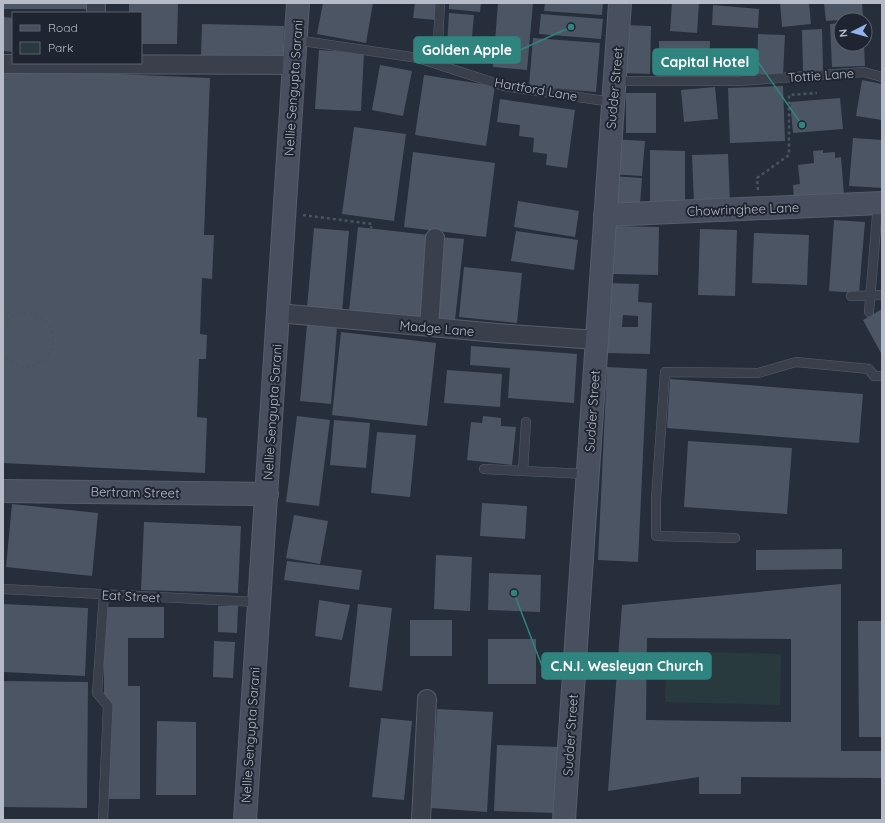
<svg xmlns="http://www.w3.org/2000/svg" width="885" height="823" viewBox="0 0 885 823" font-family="Quicksand,sans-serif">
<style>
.green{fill:#283a3d}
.building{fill:#4c5564;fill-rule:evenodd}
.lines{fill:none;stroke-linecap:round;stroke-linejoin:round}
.lane-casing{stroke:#575e6a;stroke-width:10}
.street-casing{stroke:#575e6a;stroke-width:20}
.secondary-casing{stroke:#575e6a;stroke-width:24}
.path{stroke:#46575a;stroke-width:2.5;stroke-dasharray:3 3;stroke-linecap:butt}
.lane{stroke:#39404c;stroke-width:9}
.street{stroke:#39404c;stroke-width:18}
.secondary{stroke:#484f5f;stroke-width:22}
.labels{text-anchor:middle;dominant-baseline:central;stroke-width:4;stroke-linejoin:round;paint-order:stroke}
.street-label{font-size:13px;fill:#b5bbc7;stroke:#1e2531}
.leader{fill:none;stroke:#308480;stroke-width:1.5}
.callout-dot{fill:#308480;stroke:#1e2531;stroke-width:1.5}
.callout{fill:#308480;stroke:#308480;stroke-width:1.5}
.callout-label{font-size:14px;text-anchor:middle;font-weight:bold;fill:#fff}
</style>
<rect width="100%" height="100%" fill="#262e3c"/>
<!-- green -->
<path class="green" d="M667,651L781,654L780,705L665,702Z"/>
<!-- building -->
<path class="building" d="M3,3H86V9H3Z
M129,3H178L177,44H141V13H129Z
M323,3H373L366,43L317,34Z
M415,3H437L436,20L413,18Z
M449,3H481L480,12L449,9Z
M498,3H533L527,70L493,67Z
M545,3H603L602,15L544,11Z
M672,3H699L697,33L670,31Z
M780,3H809L811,24L782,27Z
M824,3H862L863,18L826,21Z
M713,5L759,9L758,28L712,25Z
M449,13L474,15L471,48L447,46Z
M541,14L603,19L601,39L539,34Z
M3,17L13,18V52L3,51Z
M841,23V44H864L865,66L832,67L830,24Z
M202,24L284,26L283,59L201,56Z
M625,25L651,26L650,74L623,73Z
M822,29L823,70L803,71L802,30Z
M758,34L785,35L783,75L757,74Z
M533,38L600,43L596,92L529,86Z
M659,41H710L709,75L659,74Z
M319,50L364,53L361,111L315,109Z
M380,65L412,71L403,116L372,110Z
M3,69L210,78L204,235H214L212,279L202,278L200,334L207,335L206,359H199L197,417L207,418L205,473L3,463Z
M424,75L495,86L486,146L415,135Z
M862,80L882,84V120L856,116Z
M783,86L785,141L730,143L728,88Z
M715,87L718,119L684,122L681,90Z
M626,93H656V133H626Z
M840,98L843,129L793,133L790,102Z
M500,99L575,110L567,168L546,165L547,154L533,152L534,138L519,136L520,125L497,122Z
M354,127L406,134L394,221L342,214Z
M853,138L882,140V188L849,186Z
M612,139L645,141L642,176L610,174Z
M650,150L685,151V207H650Z
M823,150V153L835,152V158L841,157L844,195L794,199L793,185L800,184L798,165L814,163L813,151Z
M413,152L495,163L486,237L404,227Z
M728,154L730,203L694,204L692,155Z
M611,176L642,178L640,204L610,202Z
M518,201L579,211L575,237L514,227Z
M834,220L865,222L859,293L829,291Z
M612,226L659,227L658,275L612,274Z
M358,227L429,235L421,318L349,311Z
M314,228L349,231L342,312L307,308Z
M700,229L737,230L735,296L698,295Z
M516,231L578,240L574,270L511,261Z
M754,233L809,235L807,285L752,283Z
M440,237L464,239L455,320L431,317Z
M464,267L522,273L517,323L459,317Z
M607,283L639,284L638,302L652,303L650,354L604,353ZM623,315L638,316V327H622Z
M882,309V355L863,320Z
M307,325L337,327L331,404L300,401Z
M341,332L436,343L427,426L332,415Z
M471,346L577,354L574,403L508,398L510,368L470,365Z
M607,367L647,369L638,562L598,560Z
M447,370L502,374L500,407L444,403Z
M670,379L863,394L859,443L667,428Z
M297,416L330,420L319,506L286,502Z
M483,416L501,418V426L516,427L512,465L467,460L471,422L482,423Z
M334,420L370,423L366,468L330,465Z
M377,432L416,435L410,497L371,493Z
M688,441L792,448L787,514L684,507Z
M482,503L527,506L525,539L480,536Z
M12,504L98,513L92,576L6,567Z
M294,515L328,521L320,564L286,558Z
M144,522L241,526L238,593L141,590Z
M842,549V569L756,570V550Z
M436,555L472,557L470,611L434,609Z
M287,561L362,570L359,590L284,580Z
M489,573L541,575L540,612L488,610Z
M841,584V751H882V778L741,777V794H699V777L608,791L622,605ZM647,638L791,639V722L646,720Z
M319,600L350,605L342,640L315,636Z
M3,604L88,608L85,676L3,672Z
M358,604L392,608L382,691L349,687Z
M218,606H238L237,633L218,632Z
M104,607H164V638H128V686H140V799H104Z
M410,620H452V656H410Z
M858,621H882V737H859Z
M488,639H536V684H488Z
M214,641L235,642L233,678L213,677Z
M3,681L88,682L87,808L3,807Z
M437,709L493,712L487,812L431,808Z
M381,718L412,721L404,800L372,797Z
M157,721L196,722V795H156Z
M497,745L559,747L557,813L494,811Z"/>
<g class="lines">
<defs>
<path id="lane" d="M296,40L418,58L504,86L612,102
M437,63L440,3
M615,81H738L864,72L882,77
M851,296L882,295
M869,312L878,204
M526,422L523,471L588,474
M484,469L523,471
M735,538L656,536V499L665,372L758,373L796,362L869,369L874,376H882
M3,589L258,602
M103,820L108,706L97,693L104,594"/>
<path id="street" d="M96,13V3
M3,64L294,65
M278,313L497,333L596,340
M429,327L435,238
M421,820L427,699"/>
<path id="secondary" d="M605,215L882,203
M3,491L267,494
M245,820L298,3
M564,820L620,3"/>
</defs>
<!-- lane casing -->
<use href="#lane" class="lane-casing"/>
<!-- street casing -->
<use href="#street" class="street-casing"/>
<!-- secondary casing -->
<use href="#secondary" class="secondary-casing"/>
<!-- path -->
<path class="path" d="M758,190L757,178L789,155V95L817,93
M303,215L372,224L371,228
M3,325C9,317 18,311 29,313C36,314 43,317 47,323C70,351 27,386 3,354"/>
<!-- lane -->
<use href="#lane" class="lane"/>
<!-- street -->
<use href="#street" class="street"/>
<!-- secondary -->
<use href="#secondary" class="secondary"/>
</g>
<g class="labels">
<!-- street labels -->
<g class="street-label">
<text transform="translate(821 75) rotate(-4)">Tottie Lane</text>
<text transform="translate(293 88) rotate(-86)">Nellie Sengupta Sarani</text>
<text transform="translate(614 88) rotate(-85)">Sudder Street</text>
<text transform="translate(536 89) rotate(10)">Hartford Lane</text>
<text transform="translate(743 209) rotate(-2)">Chowringhee Lane</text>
<text transform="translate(437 328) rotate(5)">Madge Lane</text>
<text transform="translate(592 411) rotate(-86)">Sudder Street</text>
<text transform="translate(272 412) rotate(-86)">Nellie Sengupta Sarani</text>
<text transform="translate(135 492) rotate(1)">Bertram Street</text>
<text transform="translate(131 596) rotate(3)">Eat Street</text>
<text transform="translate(250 735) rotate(-86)">Nellie Sengupta Sarani</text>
<text transform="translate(570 735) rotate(-86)">Sudder Street</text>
</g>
</g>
<!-- callouts -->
<path class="leader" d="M571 27L520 50M802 125L758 62M514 593L542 666"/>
<g class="callout-dot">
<circle cx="571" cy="27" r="4"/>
<circle cx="802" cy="125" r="4"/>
<circle cx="514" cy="593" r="4"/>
</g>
<g class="callout">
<rect x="414" y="37" width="106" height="26" rx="4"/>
<rect x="653" y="49" width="105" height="26" rx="4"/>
<rect x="542" y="653" width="169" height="26" rx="4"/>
</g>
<g class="callout-label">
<text x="467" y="55">Golden Apple</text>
<text x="705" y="67">Capital Hotel</text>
<text x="627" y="671">C.N.I. Wesleyan Church</text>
</g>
<!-- border -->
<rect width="885" height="823" fill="none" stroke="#b5bbc7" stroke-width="8"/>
<!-- legend -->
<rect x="12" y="12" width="130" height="52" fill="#1e2531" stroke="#5a616d"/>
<rect x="20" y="25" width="20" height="6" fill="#484f5f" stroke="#5a616d"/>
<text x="48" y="32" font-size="12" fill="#b5bbc7">Road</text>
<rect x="20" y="42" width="20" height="12" fill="#283a3d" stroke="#5a616d"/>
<text x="48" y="52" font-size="12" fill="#b5bbc7">Park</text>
<!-- north arrow -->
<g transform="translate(853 32) rotate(264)"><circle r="19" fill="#1e2531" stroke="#5a616d"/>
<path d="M0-3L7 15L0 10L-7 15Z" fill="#92b2f0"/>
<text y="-6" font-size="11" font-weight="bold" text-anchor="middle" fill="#b5bbc7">N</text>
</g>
</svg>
